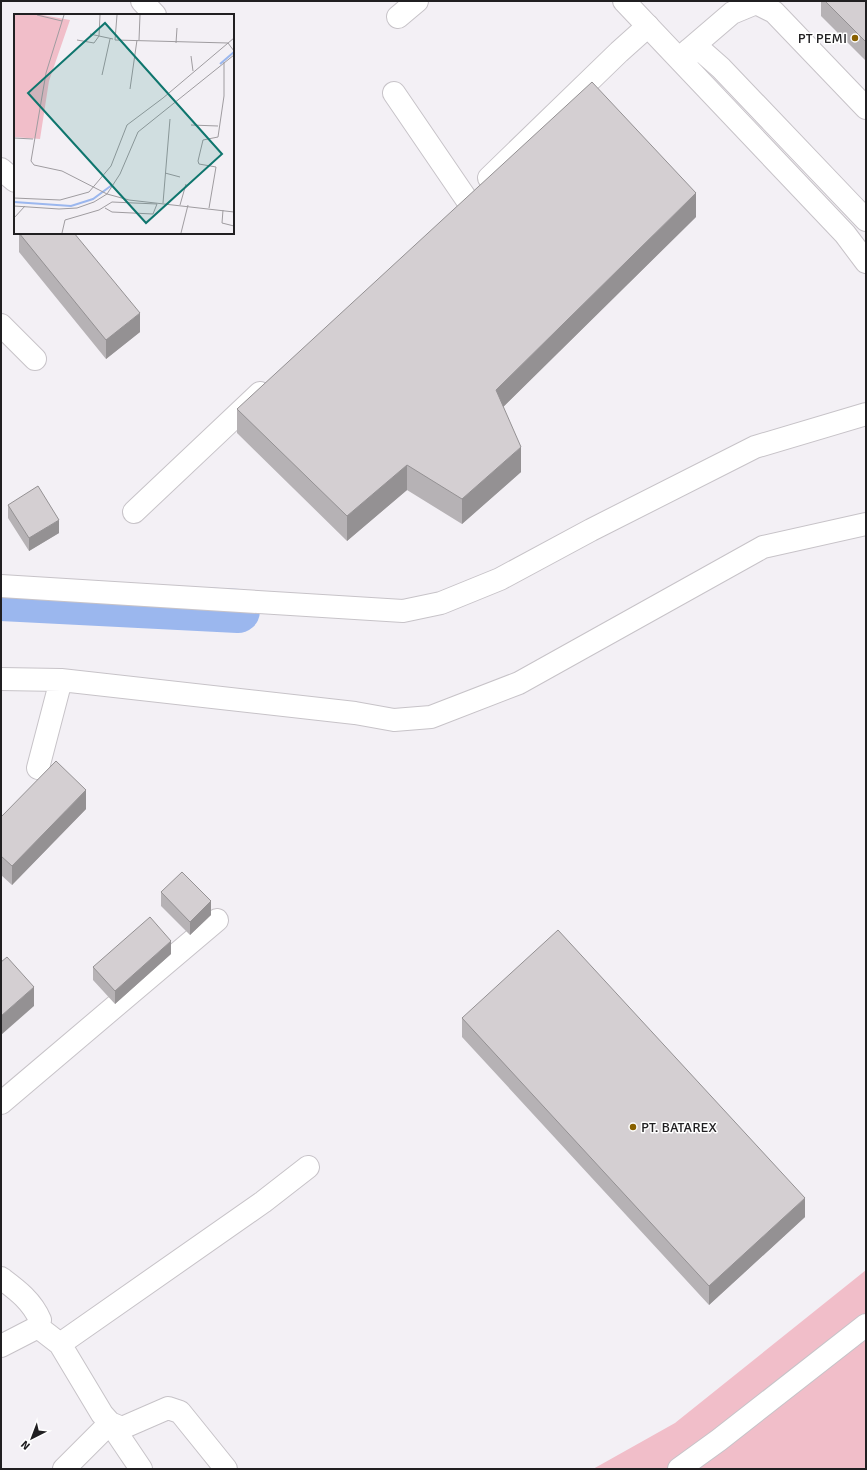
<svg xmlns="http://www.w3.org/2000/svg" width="867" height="1470" viewBox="0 0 867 1470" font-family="Signika,sans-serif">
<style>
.green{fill:#f1bec9}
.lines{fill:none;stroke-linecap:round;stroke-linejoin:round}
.river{stroke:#9bb7ee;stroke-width:44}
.minor-casing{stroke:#c7c3c8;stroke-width:24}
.major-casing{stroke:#c7c3c8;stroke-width:24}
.minor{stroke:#fff;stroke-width:22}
.major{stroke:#fff;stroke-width:22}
.wall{fill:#b6b2b5}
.shaded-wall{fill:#949193}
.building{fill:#d4cfd2;stroke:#949193}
.poi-dot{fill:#886000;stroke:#fff;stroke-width:1.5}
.labels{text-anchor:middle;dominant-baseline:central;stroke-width:3;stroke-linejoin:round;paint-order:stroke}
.poi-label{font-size:14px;fill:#201f21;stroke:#fff;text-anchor:end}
.inset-river{fill:none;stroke:#9bb7ee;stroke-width:2}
.inset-road{fill:none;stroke:#9f9ca0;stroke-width:1}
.view{fill:#0f766e;fill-opacity:0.15;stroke:#0f766e;stroke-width:2}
.inset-edge{fill:none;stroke:#201f21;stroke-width:2}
</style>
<rect width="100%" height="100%" fill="#f3f0f5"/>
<!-- green -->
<path class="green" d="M866,1270V1469H593L675,1423Z"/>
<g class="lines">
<!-- river -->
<path class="river" d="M1,599L238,611"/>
<defs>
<path id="minor" d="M142,1L155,15
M398,17L417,1
M690,49L732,13L756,3L774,12L866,108
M680,58L690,49L704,53L721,68L866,220
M394,93L467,200
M1,169L15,181
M489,178L619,52L648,26
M1,325L35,359
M134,512L260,393
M1,586L403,611L441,603L500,579L591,530L755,447L866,414
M1,679L61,680L355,713L394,720L431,717L519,683L763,547L866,524
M38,768L61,680
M1,1103L217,920
M1,1278C17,1290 32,1301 40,1320L38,1327L1,1346
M38,1327L60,1344L102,1414L110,1423L122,1428L168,1408L180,1412L226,1469
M60,1344L263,1202L308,1167
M64,1469L110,1423L141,1469
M679,1469L719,1440L866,1325"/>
<path id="major" d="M624,1L845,234L866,262"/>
</defs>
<!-- minor casing -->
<use href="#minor" class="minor-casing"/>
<!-- major casing -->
<use href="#major" class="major-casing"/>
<!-- minor -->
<use href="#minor" class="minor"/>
<!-- major -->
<use href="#major" class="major"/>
</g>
<!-- wall -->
<path class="wall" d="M821,1H866V61L821,16Z
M696,217L503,407L521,472L462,524L407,490L347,541L237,433V409Z
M19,233L140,332L106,359L19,252Z
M8,505L59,533L29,551L8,518Z
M86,809L12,885L1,875V817Z
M161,892L211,915L190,935L161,906Z
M171,954L115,1004L93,980V967Z
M462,1018L805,1217L709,1305L462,1037Z"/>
<!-- shaded-wall -->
<path class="shaded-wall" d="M696,193V217L496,414V390Z
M140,313V332L106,359V340Z
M521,447V472L462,524V499Z
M407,465V490L347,541V516Z
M59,520V533L29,551V538Z
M86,790V809L12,885V866Z
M211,901V915L190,935V922Z
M171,941V954L115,1004V991Z
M34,987V1006L1,1035V1016Z
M805,1198V1217L709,1305V1286Z"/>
<!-- building -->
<path class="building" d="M825,1H866V42Z
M592,82L696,193L496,390L521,447L462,499L407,465L347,516L237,409Z
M19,233H74L140,313L106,340Z
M38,486L59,520L29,538L8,505Z
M56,761L86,790L12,866L1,856V817Z
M182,872L211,901L190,922L161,892Z
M150,917L171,941L115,991L93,967Z
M558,930L805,1198L709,1286L462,1018Z
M7,957L34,987L1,1016V962Z"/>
<!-- markers -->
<g class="poi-dot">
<circle cx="855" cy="38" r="4"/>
<circle cx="633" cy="1127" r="4"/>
</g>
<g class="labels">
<!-- poi labels -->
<g class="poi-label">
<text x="847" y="38">PT PEMI</text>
<text x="641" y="1127" text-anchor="start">PT. BATAREX</text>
</g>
</g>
<!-- overview -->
<g transform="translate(14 14)">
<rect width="220" height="220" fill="#f3f0f5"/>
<path d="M0,1H28L56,6L35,67L26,125L0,123Z" fill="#f1bec9"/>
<path class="inset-river" d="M206,50L220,38M0,188L57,192L79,185L98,171"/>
<path class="inset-road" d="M23,1L48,7M50,1L32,59L17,147L20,151L48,157L93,180L106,160L124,118L220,41M103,1L101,26L214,29L220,37M76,20L85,22L86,1M63,26L80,29L85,22L99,25M125,26L126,1M162,29L163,14M177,42L179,57M88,61L96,25M116,75L123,26M177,111L204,112M0,124L19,125M151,159L166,163M0,184L46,186L75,178L97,152L113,111L149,84L220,24M149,189L156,105M166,191L172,170M0,192L45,195L63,194L80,188L93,180L115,186L220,198M91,194L98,198L139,200L143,190M195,194L202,153L185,150L184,147L189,126L204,123L210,82V48M209,196L208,209L220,212M0,204L11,192M48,219L51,206L85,196L98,188L143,190M167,219L174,191"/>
<path class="view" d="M91,9L208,140L132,209L14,79Z"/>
<rect width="220" height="220" class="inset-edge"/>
</g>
<!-- border -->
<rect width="867" height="1470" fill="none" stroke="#201f21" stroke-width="4"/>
<!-- north arrow -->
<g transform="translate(32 1438) rotate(222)" stroke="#ffffff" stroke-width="3" paint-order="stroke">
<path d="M0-3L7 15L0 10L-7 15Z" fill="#201f21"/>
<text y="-6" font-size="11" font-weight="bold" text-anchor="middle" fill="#201f21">N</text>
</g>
</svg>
